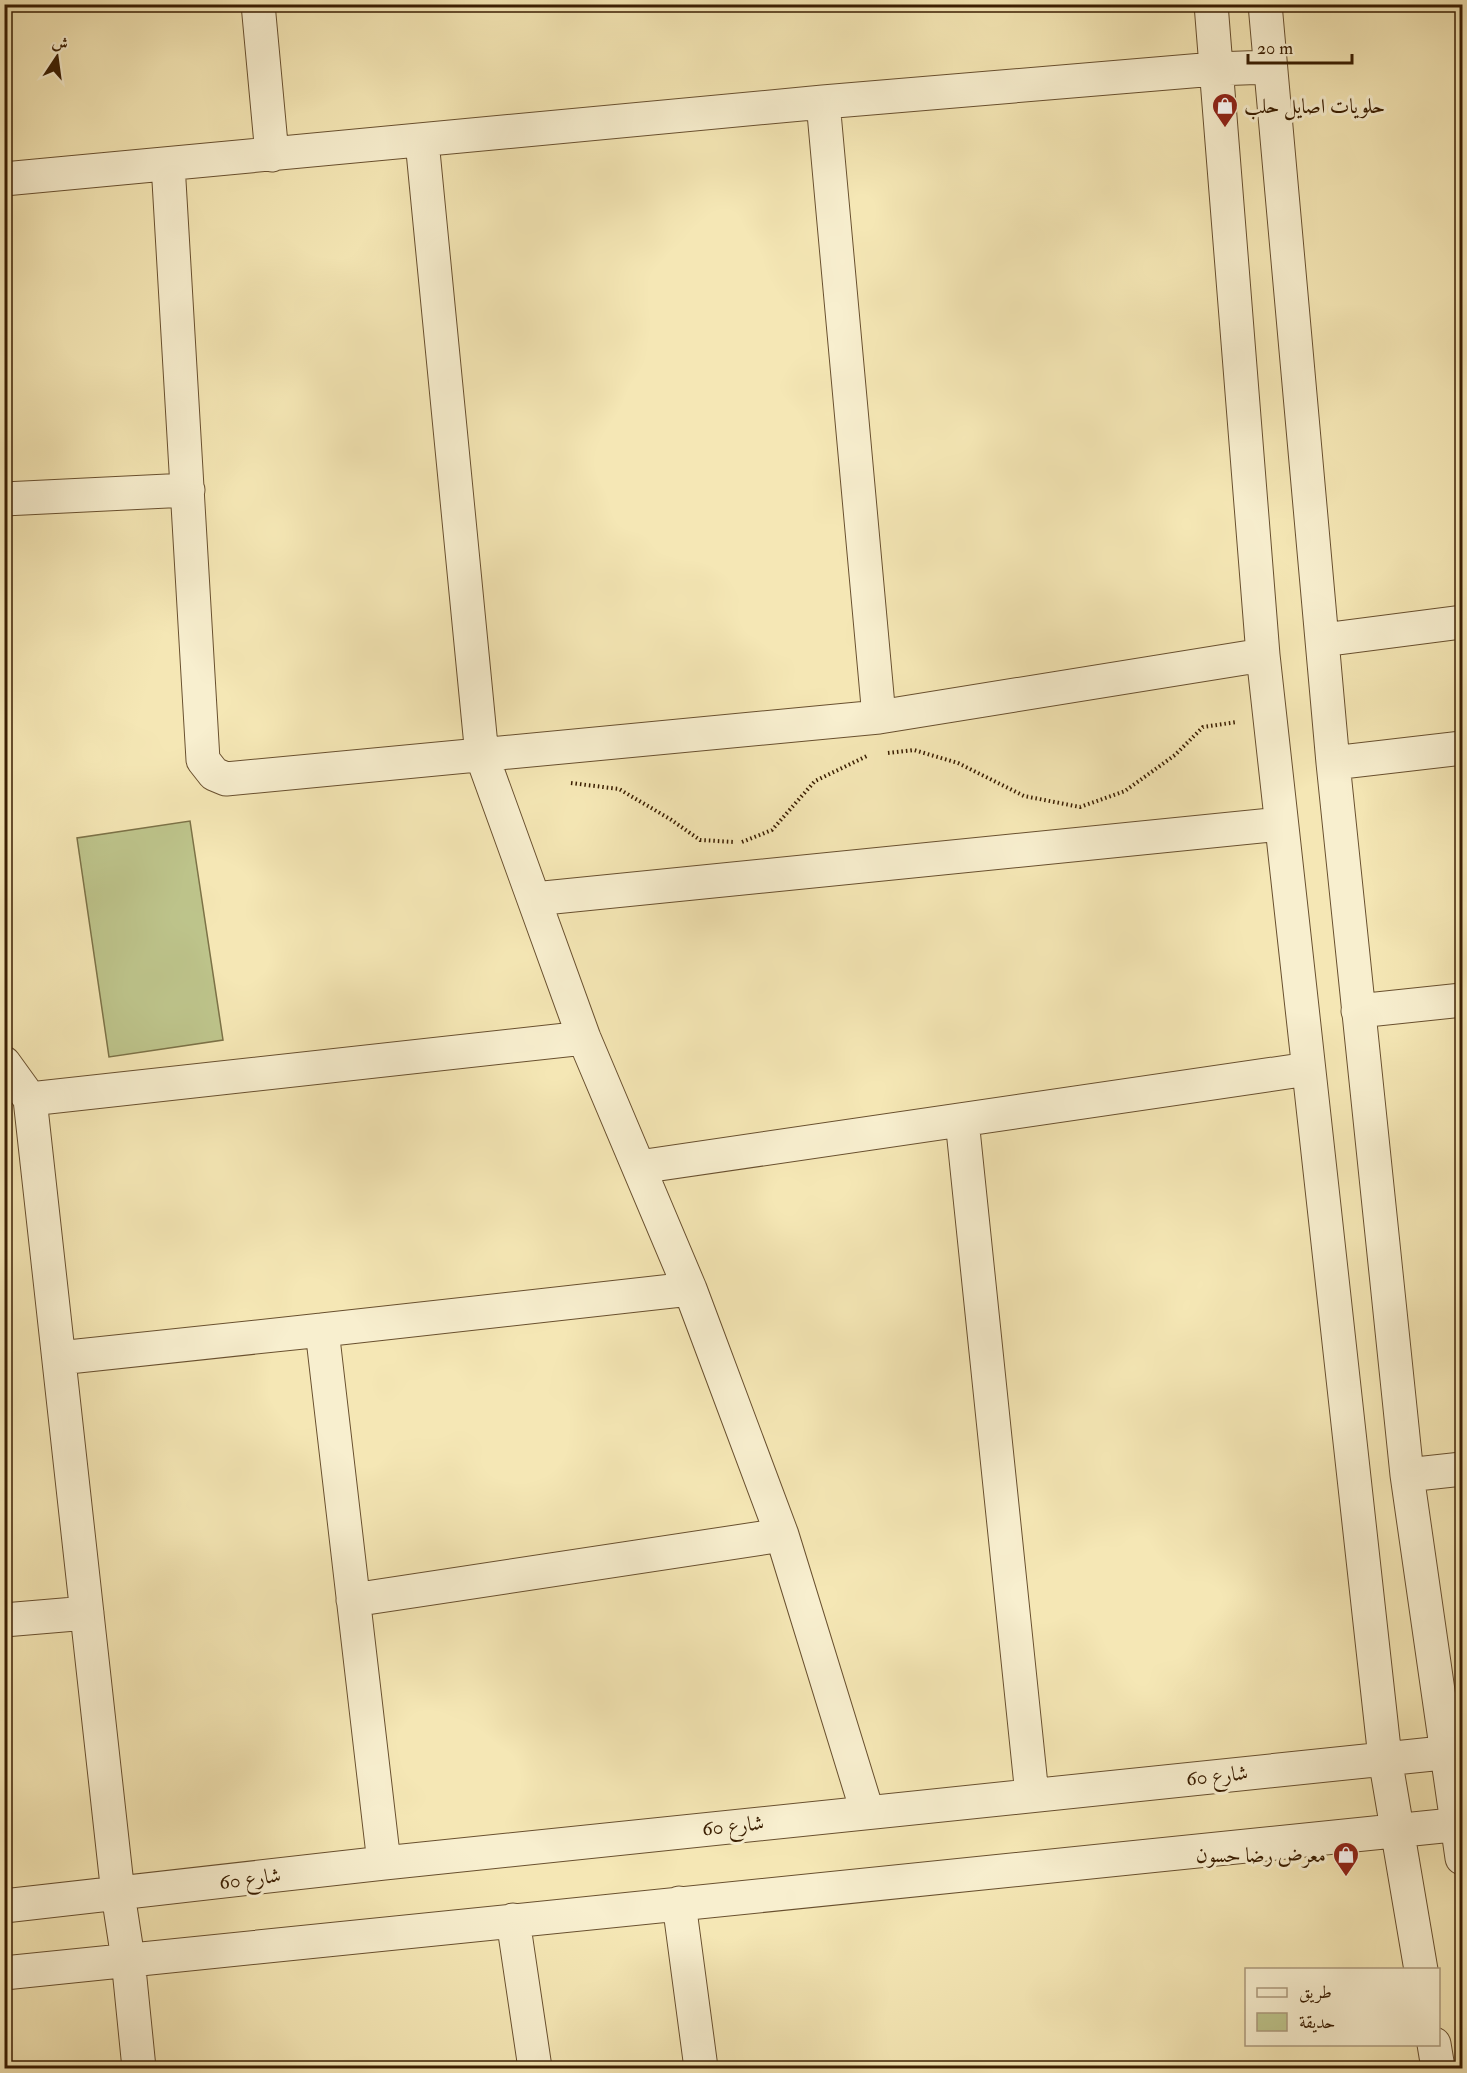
<svg xmlns="http://www.w3.org/2000/svg" width="1467" height="2073" viewBox="0 0 1467 2073" font-family="'IM FELL Double Pica',Amiri,serif">
<style>
.green{fill:#bec58c;stroke:#7c7247;stroke-width:1.5}
.lines{fill:none;stroke-linecap:round;stroke-linejoin:round}
.minor-casing{stroke:#69502f;stroke-width:35}
.path{stroke:#3a1e02;stroke-width:4;stroke-dasharray:1.5 3;stroke-linecap:butt}
.minor{stroke:#f8efcf;stroke-width:33}
.labels{text-anchor:middle;dominant-baseline:central;stroke-width:6;stroke-linejoin:round;paint-order:stroke}
.poi-label{font-size:21px;fill:#3a1e02;stroke:#f8efcf;text-anchor:start}
.street-label{font-size:21px;fill:#3a1e02;stroke:#f8efcf}
</style>
<rect width="100%" height="100%" fill="#f5e7b5"/>
<filter id="stains"><feTurbulence type="fractalNoise" baseFrequency=".00333" numOctaves="4"/><feColorMatrix values="0 0 0 0 .2 0 0 0 0 .09 0 0 0 0 .02 0 0 0 .5 -.17"/></filter>
<radialGradient id="worn" r=".72"><stop offset=".6" stop-color="#630" stop-opacity="0"/><stop offset="1" stop-color="#630" stop-opacity=".3"/></radialGradient>
<!-- green -->
<path class="green" d="M190,821L223,1040L109,1057L77,838Z"/>
<g class="lines">
<defs>
<path id="minor" d="M258,4L272,155
M1211,4L1263,655L1385,1758L1421,1970
M1265,4L1333,763L1407,1475L1462,1858
M823,102L879,717
M422,141L482,756L584,1038L690,1289L782,1535L867,1811
M168,164L203,760L214,774L226,779L879,717L1263,655
M4,179L823,102L1215,69L1270,67
M4,499L188,490
M1323,640L1462,622
M1333,763L1462,748
M534,899L1281,824
M1358,1011L1462,1000
M4,1063L30,1099L118,1894L128,1959L139,2068
M30,1099L584,1038
M962,1120L1032,1795
M639,1167L1308,1069
M322,1330L690,1289
M59,1358L322,1330L384,1863
M1407,1475L1462,1469
M353,1600L782,1535
M4,1620L87,1613
M679,1903L701,2068
M4,1906L384,1863L1462,1751
M513,1920L535,2068
M4,1973L1462,1824
M1434,2044L1438,2068"/>
</defs>
<!-- minor casing -->
<use href="#minor" class="minor-casing"/>
<!-- path -->
<path class="path" d="M888,753L914,750L958,763L1024,796L1080,807L1125,791L1175,755L1203,727L1237,722
M571,783L619,789L670,819L700,840L734,842
M742,842L772,830L815,781L869,755"/>
<!-- minor -->
<use href="#minor" class="minor"/>
</g>
<!-- icons -->
<defs>
<symbol id="shop-pin" viewBox="-11 -11 22 30"><path d="M0 17L-7.5 6A9.5 9.5 0 1 1 7.5 6Z" fill="#8f2418" stroke="#f8efcf"/><path d="M-5-2.5h2.3a2.7 3.5 0 0 1 5.4 0H5L5.5 6h-11ZM-1.5-2.5h3a1.5 2.3 0 0 0-3 0Z" fill="#fff"/></symbol>
</defs>
<g fill-rule="evenodd">
<use href="#shop-pin" x="1210" y="91" width="30" height="40"/>
<use href="#shop-pin" x="1331" y="1840" width="30" height="40"/>
</g>
<g class="labels">
<!-- poi labels -->
<g class="poi-label">
<text x="1244" y="106">حلويات اصايل حلب</text>
<text x="1326" y="1855" text-anchor="end">معرض رضا حسون</text>
</g>
<!-- street labels -->
<g class="street-label">
<text transform="translate(1217 1776) rotate(-6)">شارع 60</text>
<text transform="translate(733 1826) rotate(-6)">شارع 60</text>
<text transform="translate(250 1879) rotate(-7)">شارع 60</text>
</g>
</g>
<!-- margin -->
<rect width="1467" height="2073" fill="none" stroke="#f5e7b5" stroke-width="24"/>
<rect x="6" y="6" width="1455" height="2061" fill="none" stroke="#3a1e02" stroke-width="3"/>
<rect x="12" y="12" width="1443" height="2049" fill="none" stroke="#3a1e02" stroke-width="1.5"/>
<!-- legend -->
<rect x="1245" y="1968" width="195" height="78" fill="#f8efcf" stroke="#ac9b7d" stroke-width="1.5"/>
<rect x="1257" y="1988" width="30" height="9" fill="#f8efcf" stroke="#ac9b7d" stroke-width="1.5"/>
<text x="1299" y="1998" font-size="18" fill="#3a1e02">طريق</text>
<rect x="1257" y="2013" width="30" height="18" fill="#bec58c" stroke="#ac9b7d" stroke-width="1.5"/>
<text x="1299" y="2028" font-size="18" fill="#3a1e02">حديقة</text>
<!-- north arrow -->
<g transform="translate(57 57) rotate(13)" stroke="#f8efcf" stroke-width="4.5" paint-order="stroke">
<path d="M0-4.5L10 22L0 15L-10 22Z" fill="#3a1e02"/>
<text y="-9" font-size="16" font-weight="bold" text-anchor="middle" fill="#3a1e02">ش</text>
</g>
<!-- scale -->
<path d="M1248 54v9h104v-9" fill="none" stroke="#3a1e02" stroke-width="3"/>
<text x="1257" y="54" font-size="18" fill="#3a1e02" stroke="#f8efcf" stroke-width="4.5" paint-order="stroke">20 m</text>
<rect width="100%" height="100%" filter="url(#stains)"/>
<rect width="100%" height="100%" fill="url(#worn)"/>
</svg>
